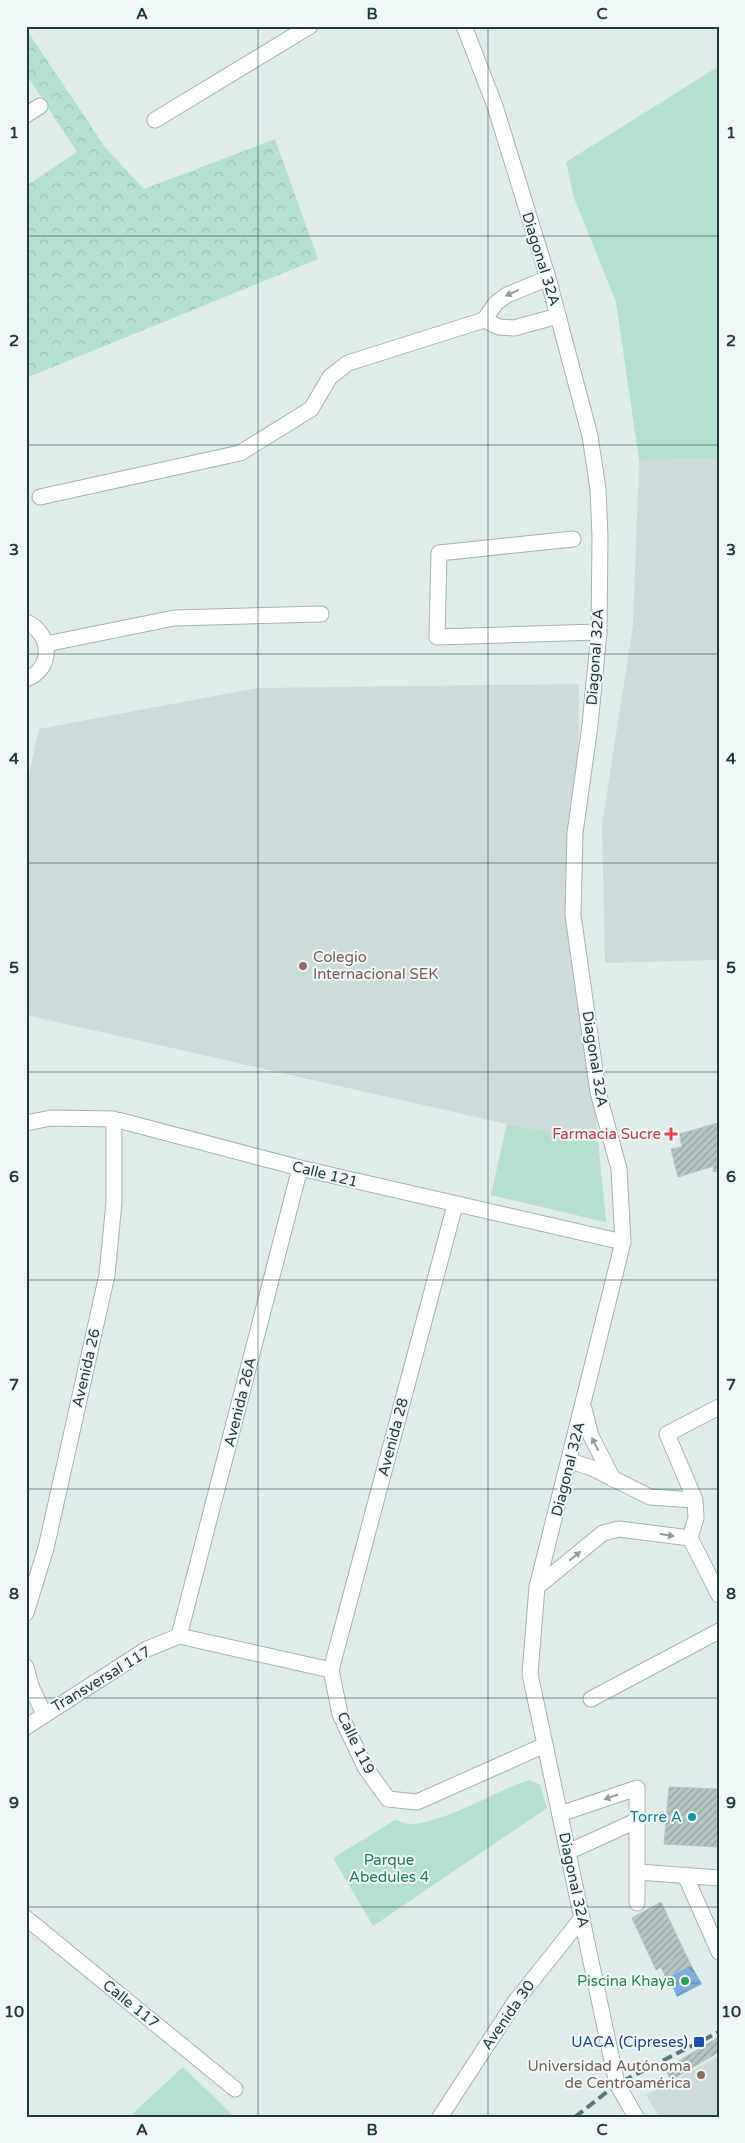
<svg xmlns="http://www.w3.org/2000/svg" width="745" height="2143" viewBox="0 0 745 2143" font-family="'Varela Round',sans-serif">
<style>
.built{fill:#cddcda}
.green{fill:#b5e0cf}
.forest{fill:url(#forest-crowns)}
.water{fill:url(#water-waves)}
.building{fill:url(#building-hatch);stroke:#b1c6c4}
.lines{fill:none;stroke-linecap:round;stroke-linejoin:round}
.minor-casing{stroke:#a1b4b3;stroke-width:17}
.tertiary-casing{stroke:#a1b4b3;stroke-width:17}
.minor{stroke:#fff;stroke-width:15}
.tertiary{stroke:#fff;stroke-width:15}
.rail{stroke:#58787a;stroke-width:4;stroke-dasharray:10 5;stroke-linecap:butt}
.oneway{fill:#8e9e9e}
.grid{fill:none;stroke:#1e3c3e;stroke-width:1;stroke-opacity:0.55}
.education-dot{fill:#8d6e63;stroke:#f0f8f7;stroke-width:2}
.health-dot{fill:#e0444e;stroke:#f0f8f7;stroke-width:2}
.culture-dot{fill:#0f9aa8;stroke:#f0f8f7;stroke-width:2}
.leisure-dot{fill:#2e9e5b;stroke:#f0f8f7;stroke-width:2}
.transit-dot{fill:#1a4fb4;stroke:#f0f8f7;stroke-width:2}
.labels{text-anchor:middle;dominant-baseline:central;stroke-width:4;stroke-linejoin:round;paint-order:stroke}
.street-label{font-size:15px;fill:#1e3c3e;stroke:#f0f8f7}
.education-label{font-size:15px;fill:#785e54;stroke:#f0f8f7;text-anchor:start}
.health-label{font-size:15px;fill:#be3a42;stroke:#f0f8f7;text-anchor:end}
.culture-label{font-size:15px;fill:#0d838f;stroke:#f0f8f7;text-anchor:end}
.park-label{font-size:15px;fill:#247860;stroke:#f0f8f7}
.leisure-label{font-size:15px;fill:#27864d;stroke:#f0f8f7;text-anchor:end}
.transit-label{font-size:15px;fill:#164399;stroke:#f0f8f7;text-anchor:end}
.neatline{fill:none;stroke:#1e3c3e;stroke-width:2}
.grid-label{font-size:16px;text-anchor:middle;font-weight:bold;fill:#1e3c3e}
</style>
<defs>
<pattern id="forest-crowns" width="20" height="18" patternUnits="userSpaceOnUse" patternTransform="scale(1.25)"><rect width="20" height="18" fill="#b5e0cf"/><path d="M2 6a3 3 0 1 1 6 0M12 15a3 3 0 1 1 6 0" fill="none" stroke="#9bc1b3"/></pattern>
<pattern id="water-waves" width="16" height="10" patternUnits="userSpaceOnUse" patternTransform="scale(1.25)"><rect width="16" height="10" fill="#80add7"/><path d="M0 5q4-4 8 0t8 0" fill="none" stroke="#688eb0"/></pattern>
<pattern id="building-hatch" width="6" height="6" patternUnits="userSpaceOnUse" patternTransform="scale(1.25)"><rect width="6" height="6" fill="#b4c7c5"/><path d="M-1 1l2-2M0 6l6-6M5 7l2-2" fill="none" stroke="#92a3a1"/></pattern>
</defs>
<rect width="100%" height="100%" fill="#dfecea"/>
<!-- built -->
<path class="built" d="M719,459V960L605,963L602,825L633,625L639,460Z
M579,684L576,917L606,1222L491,1195L507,1124L26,1015V787L39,729L257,688Z
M719,2056V2117H659L646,2095Z"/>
<!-- green -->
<path class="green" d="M719,66V459L639,460L616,302L574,198L566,162Z
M507,1124L598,1142L606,1222L491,1195Z
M529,1780L540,1785L547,1808L373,1926L333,1858L395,1820C401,1821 408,1825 414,1824C452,1819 491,1793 529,1780Z
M183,2067L235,2117H129Z"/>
<!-- forest -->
<path class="forest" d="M26,29L105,147L144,189L275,139L318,259L26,378V186L77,152L26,74Z"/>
<!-- water -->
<path class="water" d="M691,1965L702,1984L677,1997L668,1977Z"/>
<!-- building -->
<path class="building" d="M719,1123V1171L713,1172L714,1166L678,1177L671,1149L682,1147L679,1134Z
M719,1123V1165L714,1166L703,1127Z
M669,1787L719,1789V1847L664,1844Z
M661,1902L685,1953L656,1970L632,1918Z
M685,1953L691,1965L666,1978L661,1967Z
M719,2037V2052L671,2080L665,2069Z"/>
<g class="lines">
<defs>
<path id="minor" d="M26,115L40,106
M155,120L310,26
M484,320L499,327L514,328L558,316
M40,497L240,453L311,409L330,377L348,363L484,320L496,303L507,295L548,278
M573,539L439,553L437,637L599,632
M26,622C52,633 54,669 26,679
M46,644L174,618L321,614
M26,1123L51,1118L114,1119L300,1168L623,1242
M719,1407L667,1434L695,1500L696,1518L690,1538L719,1595
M570,1461L592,1468L650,1497L695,1500
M537,1587L603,1533L619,1529L690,1538
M26,1613L46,1548L107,1275L114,1202V1119
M179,1636L300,1168
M179,1636L331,1670L340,1714L365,1767L388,1799L417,1802L545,1745
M26,1667L31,1686L44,1714
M331,1670L455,1205
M591,1699L719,1631
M26,1727L147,1649L179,1636
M560,1814L637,1788V1903
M568,1852L638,1820
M638,1872L719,1878
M685,1875L719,1952
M26,1918L235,2089
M440,2117L515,2002L582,1918"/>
<path id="tertiary" d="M464,26L495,106L548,278L590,436L598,489L600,536L599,632L590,725L575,833L573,915L598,1092L619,1169L623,1242L537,1587L530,1674L617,2084L636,2117
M584,1409L591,1436L613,1479"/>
</defs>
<!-- minor casing -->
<use href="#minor" class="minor-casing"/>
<!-- tertiary casing -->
<use href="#tertiary" class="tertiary-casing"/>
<!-- minor -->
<use href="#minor" class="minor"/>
<!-- tertiary -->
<use href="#tertiary" class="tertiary"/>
<!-- rail -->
<path class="rail" d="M575,2117L617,2084L719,2032"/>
</g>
<!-- one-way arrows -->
<defs><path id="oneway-solid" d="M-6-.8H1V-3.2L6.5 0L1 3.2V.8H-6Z" transform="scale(1.25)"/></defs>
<g class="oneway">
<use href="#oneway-solid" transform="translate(512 293) rotate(156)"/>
<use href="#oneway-solid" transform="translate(595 1444) rotate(-117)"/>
<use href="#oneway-solid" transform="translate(667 1535) rotate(9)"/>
<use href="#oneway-solid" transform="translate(575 1556) rotate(-39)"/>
<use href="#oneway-solid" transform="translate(611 1797) rotate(161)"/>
</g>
<!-- grid -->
<path class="grid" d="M258,26V2117M488,26V2117M26,236H719M26,445H719M26,654H719M26,863H719M26,1072H719M26,1280H719M26,1489H719M26,1698H719M26,1907H719"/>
<!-- markers -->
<g class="education-dot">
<circle cx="303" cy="966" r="5"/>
<circle cx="701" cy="2075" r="5"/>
</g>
<path class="health-dot" d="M668.5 1126.5h5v5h5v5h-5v5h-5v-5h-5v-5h5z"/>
<circle class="culture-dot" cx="692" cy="1817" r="5"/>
<circle class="leisure-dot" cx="685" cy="1981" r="5"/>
<rect class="transit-dot" x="693" y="2036" width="12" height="12" rx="2.5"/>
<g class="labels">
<!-- street labels -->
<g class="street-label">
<text transform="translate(541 259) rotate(73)">Diagonal 32A</text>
<text transform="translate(595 657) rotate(-86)">Diagonal 32A</text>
<text transform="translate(595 1059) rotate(81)">Diagonal 32A</text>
<text transform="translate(325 1174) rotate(14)">Calle 121</text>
<text transform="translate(86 1368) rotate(-77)">Avenida 26</text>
<text transform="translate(240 1402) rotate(-76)">Avenida 26A</text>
<text transform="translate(393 1437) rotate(-75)">Avenida 28</text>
<text transform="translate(568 1469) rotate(-76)">Diagonal 32A</text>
<text transform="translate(101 1679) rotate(-31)">Transversal 117</text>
<text transform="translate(356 1743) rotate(64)">Calle 119</text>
<text transform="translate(574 1880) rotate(78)">Diagonal 32A</text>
<text transform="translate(131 2004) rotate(39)">Calle 117</text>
<text transform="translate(508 2015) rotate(-55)">Avenida 30</text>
</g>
<!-- education labels -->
<g class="education-label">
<text x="313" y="957">Colegio<tspan x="313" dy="17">Internacional SEK</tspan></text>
<text x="691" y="2066" text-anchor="end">Universidad Autónoma<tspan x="691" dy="17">de Centroamérica</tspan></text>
</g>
<!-- health labels -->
<g class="health-label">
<text x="661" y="1134">Farmacia Sucre</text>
</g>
<!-- culture labels -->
<g class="culture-label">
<text x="682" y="1817">Torre A</text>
</g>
<!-- park labels -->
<g class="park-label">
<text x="389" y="1860">Parque<tspan x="389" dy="17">Abedules 4</tspan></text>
</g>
<!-- leisure labels -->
<g class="leisure-label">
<text x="675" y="1981">Piscina Khaya</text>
</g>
<!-- transit labels -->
<g class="transit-label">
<text x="688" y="2042">UACA (Cipreses)</text>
</g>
</g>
<!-- border -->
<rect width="745" height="2143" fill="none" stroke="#f0f8f7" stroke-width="55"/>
<rect x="28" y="28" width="690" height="2088" class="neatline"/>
<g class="grid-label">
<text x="142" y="19">A</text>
<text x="372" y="19">B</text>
<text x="602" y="19">C</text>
<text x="14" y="138">1</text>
<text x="731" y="138">1</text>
<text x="14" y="346">2</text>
<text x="731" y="346">2</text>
<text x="14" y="555">3</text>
<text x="731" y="555">3</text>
<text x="14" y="764">4</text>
<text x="731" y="764">4</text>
<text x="14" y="973">5</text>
<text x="731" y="973">5</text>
<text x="14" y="1182">6</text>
<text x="731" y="1182">6</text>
<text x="14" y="1390">7</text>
<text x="731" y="1390">7</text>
<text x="14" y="1599">8</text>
<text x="731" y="1599">8</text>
<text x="14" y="1808">9</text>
<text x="731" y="1808">9</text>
<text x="14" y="2017">10</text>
<text x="731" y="2017">10</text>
<text x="142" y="2135">A</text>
<text x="372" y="2135">B</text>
<text x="602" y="2135">C</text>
</g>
</svg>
